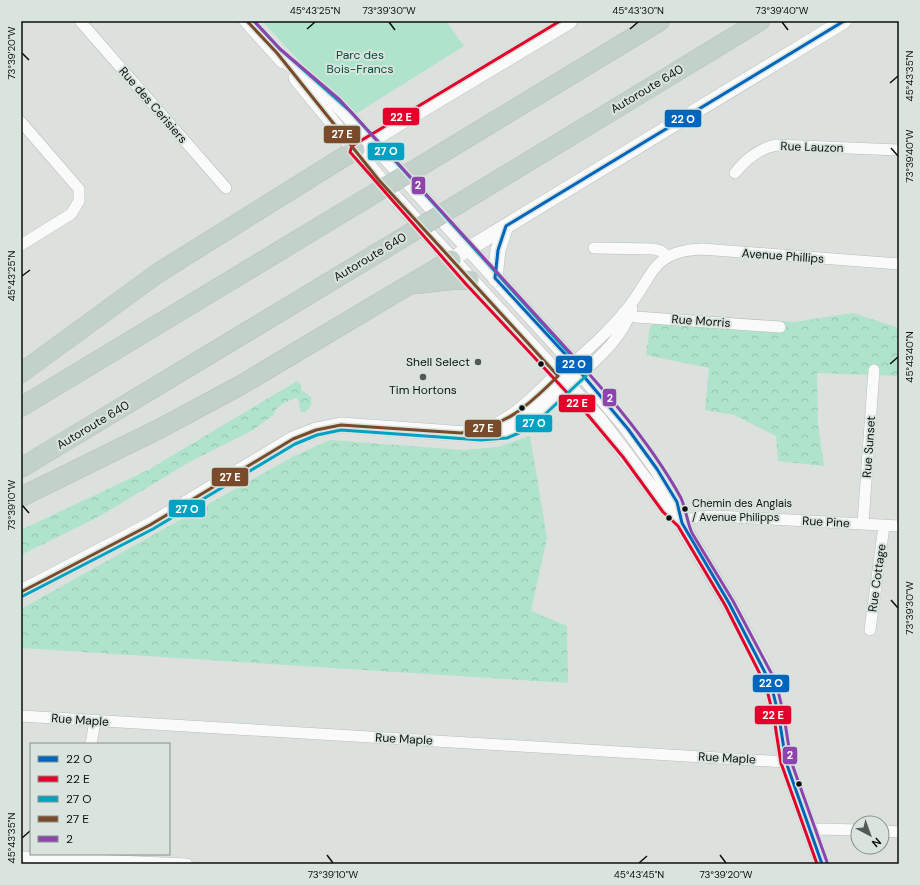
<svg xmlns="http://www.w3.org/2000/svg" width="920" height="885" viewBox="0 0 920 885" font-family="'DM Sans',sans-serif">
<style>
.forest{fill:url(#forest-crowns)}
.green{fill:#b0e3cc}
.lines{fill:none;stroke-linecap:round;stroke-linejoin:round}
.street-casing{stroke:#b8bdba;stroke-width:12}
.secondary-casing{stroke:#b8bdba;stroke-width:16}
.highway-casing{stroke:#b8bcba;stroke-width:20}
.street{stroke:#fafafa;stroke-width:11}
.secondary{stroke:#fafafa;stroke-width:15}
.highway{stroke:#c3d1cb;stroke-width:19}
.highway-bridge-casing{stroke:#b8bcba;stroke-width:20;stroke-linecap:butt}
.highway-bridge{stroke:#c3d1cb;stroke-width:19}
.bus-1-casing{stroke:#d9e4de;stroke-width:6}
.bus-2-casing{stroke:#d9e4de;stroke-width:6}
.bus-3-casing{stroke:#d9e4de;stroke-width:6}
.bus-4-casing{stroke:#d9e4de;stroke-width:6}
.bus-5-casing{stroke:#d9e4de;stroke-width:6}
.bus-1{stroke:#0065bd;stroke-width:3}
.bus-2{stroke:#e4002b;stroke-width:3}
.bus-3{stroke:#01a1c4;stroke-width:3}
.bus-4{stroke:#7a4b2a;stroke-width:3}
.bus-5{stroke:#8e44ad;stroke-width:3}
.ticks{fill:none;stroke:#0b0f0d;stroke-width:1.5}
.poi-dot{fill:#545856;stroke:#d9e4de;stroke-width:1.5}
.bus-dot{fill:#0b0f0d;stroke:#d9e4de;stroke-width:1.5}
.labels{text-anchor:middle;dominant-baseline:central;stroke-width:4;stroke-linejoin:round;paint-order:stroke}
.bus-label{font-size:11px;fill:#0b0f0d;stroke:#d9e4de;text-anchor:start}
.park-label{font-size:12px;fill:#004e35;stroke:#d9e4de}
.street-label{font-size:12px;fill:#0b0f0d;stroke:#d9e4de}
.poi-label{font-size:12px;fill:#0b0f0d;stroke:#d9e4de;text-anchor:end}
.line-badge{stroke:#d9e4de;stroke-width:1.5}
.badge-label{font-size:11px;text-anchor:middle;font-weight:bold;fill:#fff}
.neatline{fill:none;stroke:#0b0f0d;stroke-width:1.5}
.ticks-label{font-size:10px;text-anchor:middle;fill:#0b0f0d}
</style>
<defs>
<pattern id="forest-crowns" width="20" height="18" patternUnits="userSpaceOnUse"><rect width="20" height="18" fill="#b0e3cc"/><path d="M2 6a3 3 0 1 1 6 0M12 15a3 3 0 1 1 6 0" fill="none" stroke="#96c2ae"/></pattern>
</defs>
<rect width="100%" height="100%" fill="#dce1de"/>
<!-- forest -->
<path class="forest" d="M853,313L899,328V376L817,373L818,423L824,466L778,461L776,436L734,415L705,410L709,368L646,355L650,326L672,314L794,322Z
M297,381L301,384V390L311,397C312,404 311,407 305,412H301L298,399L295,398L284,403L277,408L273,415L253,430L193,460L100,516L21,555V530L148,470Z
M530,436L547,538L531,611L567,626L568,683L21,648V609L294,456L330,440L463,450L498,447Z"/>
<!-- green -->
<path class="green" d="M262,21H446L464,46L354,115L307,69Z"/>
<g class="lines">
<defs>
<path id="street" d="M80,21L226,188
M21,122L79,189V201L71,214L21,245
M735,173C745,160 760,148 776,145L899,150
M594,248L654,249L661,251L668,257
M623,313L636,317L780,327
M573,363C592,346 611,329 627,309C654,277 650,251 702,249L899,264
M581,374C602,355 623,336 632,309
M682,523L696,517L716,516L899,526
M863,523L874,370
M870,630L884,526
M21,716L786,762
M91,744L95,721
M811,831L821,829L858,830
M882,831L899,832
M21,857L187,864"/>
<path id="secondary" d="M247,21L283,61
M277,53L337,104L359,128L566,355L628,429L657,469L677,502L682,523L688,535L729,603L762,664L771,684L779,717L786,762L822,864
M296,78L396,199L599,419L667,509L682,523
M363,145L570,21
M460,254L844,21
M495,278L498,250L506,226
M485,430C518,419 539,392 564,370
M21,592L150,525L293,439L316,430L341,425L481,435C524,435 545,407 574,380"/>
<path id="highway" d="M424,164L660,21
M460,203L760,21
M417,284L452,280H469
M21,373L158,273L355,150
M21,407L362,201
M21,468L399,240
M21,497L161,428L241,385L451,260"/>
</defs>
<!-- street casing -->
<use href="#street" class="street-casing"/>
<!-- secondary casing -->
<use href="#secondary" class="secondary-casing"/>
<!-- highway casing -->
<use href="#highway" class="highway-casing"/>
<!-- street -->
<use href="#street" class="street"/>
<!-- secondary -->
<use href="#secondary" class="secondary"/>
<!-- highway -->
<use href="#highway" class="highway"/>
<defs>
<path id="highway-bridge" d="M362,201L424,164
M399,240L460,203"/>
</defs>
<!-- highway-bridge casing -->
<use href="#highway-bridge" class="highway-bridge-casing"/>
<!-- highway-bridge -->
<use href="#highway-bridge" class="highway-bridge"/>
<defs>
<path id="bus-1" d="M822,864L786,762L779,717L771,684L729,603L682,523L677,502L657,469L628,429L566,355L495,278L498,250L506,226L844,21"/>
<path id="bus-2" d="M560,21L352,146L350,152L465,283L587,414L623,457L663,512L678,526L725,605L766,686L774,718L781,763L817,864"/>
<path id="bus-3" d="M23,596L153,529L295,444L317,435L341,430L481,440L507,438L519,433L539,420L586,376L585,371L351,112L280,49L254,21"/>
<path id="bus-4" d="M21,592L150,525L293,439L316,430L341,425L461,433C504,428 528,406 558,376L378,179L277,53L247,21"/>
<path id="bus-5" d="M254,21L280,49L340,100L363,125C420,187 477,250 534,313C585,369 645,432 681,498C686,509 687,522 692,533L733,601L776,682L784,716L791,761L827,862"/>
</defs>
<!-- bus-1 casing -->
<use href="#bus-1" class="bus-1-casing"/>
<!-- bus-2 casing -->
<use href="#bus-2" class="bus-2-casing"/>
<!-- bus-3 casing -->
<use href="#bus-3" class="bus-3-casing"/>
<!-- bus-4 casing -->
<use href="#bus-4" class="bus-4-casing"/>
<!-- bus-5 casing -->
<use href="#bus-5" class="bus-5-casing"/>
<!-- bus-1 -->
<use href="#bus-1" class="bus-1"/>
<!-- bus-2 -->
<use href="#bus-2" class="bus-2"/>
<!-- bus-3 -->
<use href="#bus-3" class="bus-3"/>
<!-- bus-4 -->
<use href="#bus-4" class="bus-4"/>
<!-- bus-5 -->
<use href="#bus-5" class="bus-5"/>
</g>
<!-- ticks -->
<path class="ticks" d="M389,22L395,30M782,22L788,30M307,29L315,22M630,29L638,22M22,53L29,60M890,83L898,76M891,148L898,156M22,276L30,270M890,364L898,357M22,505L29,513M891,600L898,608M22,838L30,831M327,855L333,863M720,855L726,863M639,863L647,856"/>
<!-- markers -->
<g class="poi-dot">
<circle cx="478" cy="362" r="4"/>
<circle cx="423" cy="377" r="4"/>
</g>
<g class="bus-dot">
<circle cx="541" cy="364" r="3.5"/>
<circle cx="522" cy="408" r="3.5"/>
<circle cx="685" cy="509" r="3.5"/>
<circle cx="669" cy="518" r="3.5"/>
<circle cx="799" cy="784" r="3.5"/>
</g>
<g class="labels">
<!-- bus labels -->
<g class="bus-label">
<text x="692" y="503">Chemin des Anglais<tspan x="692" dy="14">/ Avenue Philipps</tspan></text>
</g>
<!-- park labels -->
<g class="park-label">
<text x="360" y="55">Parc des<tspan x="360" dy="14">Bois-Francs</tspan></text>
</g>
<!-- street labels -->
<g class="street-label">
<text transform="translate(647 89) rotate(-31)">Autoroute 640</text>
<text transform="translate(153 105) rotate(49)">Rue des Cerisiers</text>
<text transform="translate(812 147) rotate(2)">Rue Lauzon</text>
<text transform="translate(783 256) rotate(4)">Avenue Phillips</text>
<text transform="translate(370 257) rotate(-31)">Autoroute 640</text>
<text transform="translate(701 321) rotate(4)">Rue Morris</text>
<text transform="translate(93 425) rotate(-31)">Autoroute 640</text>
<text transform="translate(869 447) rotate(-86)">Rue Sunset</text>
<text transform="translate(826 522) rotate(3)">Rue Pine</text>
<text transform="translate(877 578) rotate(-82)">Rue Cottage</text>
<text transform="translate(80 720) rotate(4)">Rue Maple</text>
<text transform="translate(404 739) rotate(3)">Rue Maple</text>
<text transform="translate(727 758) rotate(3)">Rue Maple</text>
</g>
<!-- poi labels -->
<g class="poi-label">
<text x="470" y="362">Shell Select</text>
<text x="423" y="390" text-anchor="middle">Tim Hortons</text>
</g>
</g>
<g class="line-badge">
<rect x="382" y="107" width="38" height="19" rx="4" fill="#e4002b"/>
<rect x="664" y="109" width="38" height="19" rx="4" fill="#0065bd"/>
<rect x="323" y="125" width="38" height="19" rx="4" fill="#7a4b2a"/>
<rect x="367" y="142" width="38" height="19" rx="4" fill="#01a1c4"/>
<rect x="411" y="176" width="15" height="19" rx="4" fill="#8e44ad"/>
<rect x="555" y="355" width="38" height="19" rx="4" fill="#0065bd"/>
<rect x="602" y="388" width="15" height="19" rx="4" fill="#8e44ad"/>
<rect x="558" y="394" width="38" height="19" rx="4" fill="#e4002b"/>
<rect x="515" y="414" width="38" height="19" rx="4" fill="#01a1c4"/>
<rect x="464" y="419" width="38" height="19" rx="4" fill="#7a4b2a"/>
<rect x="211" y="467" width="38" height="20" rx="4" fill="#7a4b2a"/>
<rect x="168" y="499" width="38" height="19" rx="4" fill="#01a1c4"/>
<rect x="752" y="674" width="38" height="19" rx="4" fill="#0065bd"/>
<rect x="754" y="705" width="38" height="20" rx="4" fill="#e4002b"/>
<rect x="782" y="746" width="16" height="19" rx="4" fill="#8e44ad"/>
</g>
<g class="badge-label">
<text x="401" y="121">22 E</text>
<text x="683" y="123">22 O</text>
<text x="342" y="138">27 E</text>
<text x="386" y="155">27 O</text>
<text x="418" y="189">2</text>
<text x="574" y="368">22 O</text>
<text x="610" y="402">2</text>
<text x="577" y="407">22 E</text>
<text x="534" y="427">27 O</text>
<text x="483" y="432">27 E</text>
<text x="230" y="481">27 E</text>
<text x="187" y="513">27 O</text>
<text x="771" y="687">22 O</text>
<text x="773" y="719">22 E</text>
<text x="790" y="759">2</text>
</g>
<!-- border -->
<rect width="920" height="885" fill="none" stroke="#d9e4de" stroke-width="44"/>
<!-- legend -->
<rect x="30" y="743" width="140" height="112" fill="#d9e4de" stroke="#878f8a"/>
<rect x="38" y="756" width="20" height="6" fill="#0065bd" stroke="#878f8a"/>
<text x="66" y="763" font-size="12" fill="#0b0f0d">22 O</text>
<rect x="38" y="776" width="20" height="6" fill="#e4002b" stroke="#878f8a"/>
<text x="66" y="783" font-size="12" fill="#0b0f0d">22 E</text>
<rect x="38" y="796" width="20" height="6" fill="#01a1c4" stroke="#878f8a"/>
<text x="66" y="803" font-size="12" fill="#0b0f0d">27 O</text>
<rect x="38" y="816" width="20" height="6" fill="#7a4b2a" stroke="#878f8a"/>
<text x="66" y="823" font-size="12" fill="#0b0f0d">27 E</text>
<rect x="38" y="836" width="20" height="6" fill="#8e44ad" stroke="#878f8a"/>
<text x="66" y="843" font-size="12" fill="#0b0f0d">2</text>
<!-- north arrow -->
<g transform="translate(870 835) rotate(139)"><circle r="19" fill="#d9e4de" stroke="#878f8a"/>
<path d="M0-3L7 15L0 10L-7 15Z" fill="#545856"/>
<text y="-6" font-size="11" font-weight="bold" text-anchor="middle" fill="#0b0f0d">N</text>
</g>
<rect x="22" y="22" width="876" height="841" class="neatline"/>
<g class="ticks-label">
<text x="315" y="14">45°43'25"N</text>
<text x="389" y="14">73°39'30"W</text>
<text x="638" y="14">45°43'30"N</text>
<text x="782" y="14">73°39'40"W</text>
<text transform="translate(11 53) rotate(-90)" y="4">73°39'20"W</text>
<text transform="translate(909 76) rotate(-90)" y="4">45°43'35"N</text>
<text transform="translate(909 156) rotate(-90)" y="4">73°39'40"W</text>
<text transform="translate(11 276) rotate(-90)" y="4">45°43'25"N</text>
<text transform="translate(909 357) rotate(-90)" y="4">45°43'40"N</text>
<text transform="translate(11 505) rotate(-90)" y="4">73°39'10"W</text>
<text transform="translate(909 608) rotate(-90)" y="4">73°39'30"W</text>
<text transform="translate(11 838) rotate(-90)" y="4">45°43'35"N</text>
<text x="333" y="878">73°39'10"W</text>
<text x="639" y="878">45°43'45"N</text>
<text x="726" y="878">73°39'20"W</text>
</g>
</svg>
